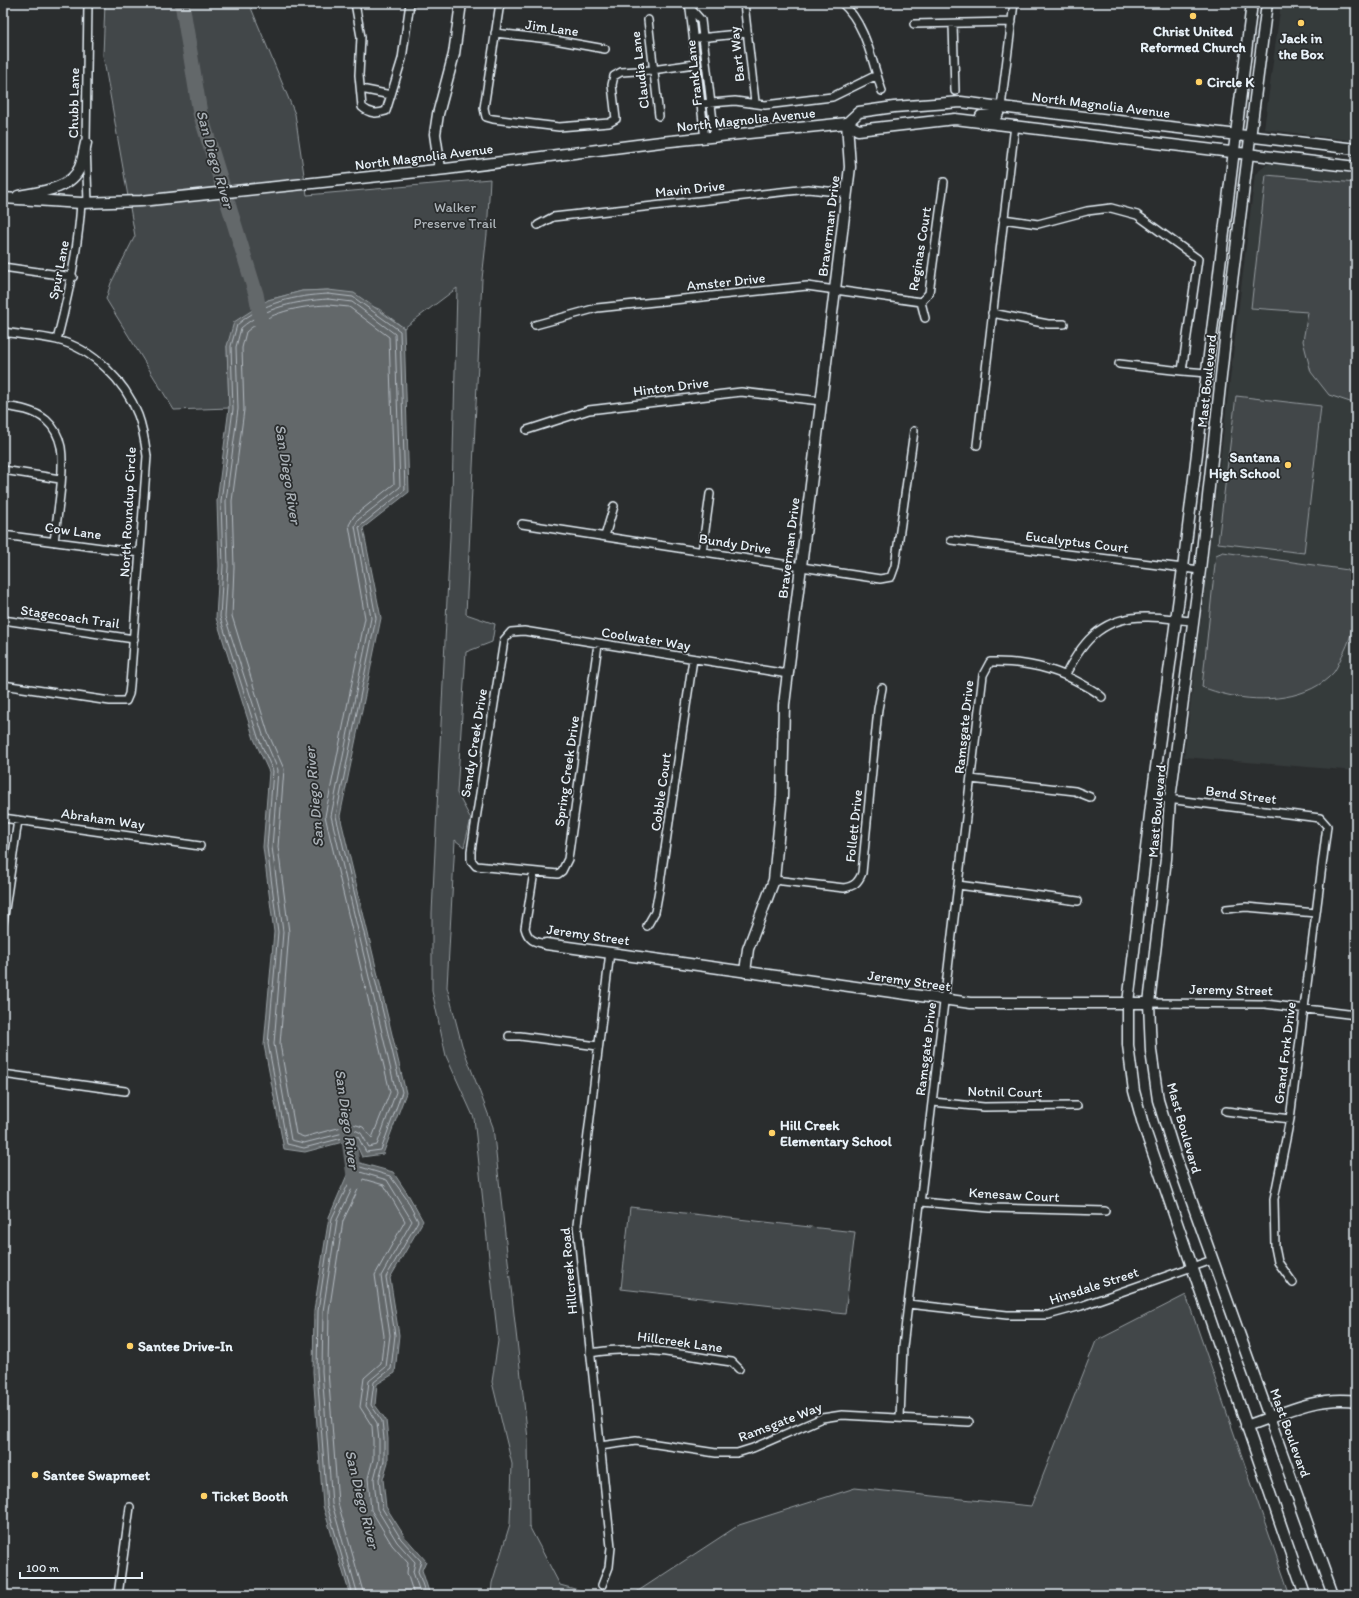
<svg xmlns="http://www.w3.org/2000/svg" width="1359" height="1598" viewBox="0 0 1359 1598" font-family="Itim,sans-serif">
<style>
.built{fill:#363a3b}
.green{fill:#424648;stroke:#959ca0}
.water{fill:#63686b;stroke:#989fa3}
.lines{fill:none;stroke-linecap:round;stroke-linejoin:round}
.shore{stroke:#b3bac0;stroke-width:1}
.river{stroke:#63686b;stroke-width:15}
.street-casing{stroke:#e8f1f8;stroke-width:10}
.secondary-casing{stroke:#e8f1f8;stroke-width:13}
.street{stroke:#2a2d2e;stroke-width:7}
.secondary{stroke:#2a2d2e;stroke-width:10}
.poi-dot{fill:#ffd166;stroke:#2a2d2e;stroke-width:1.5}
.labels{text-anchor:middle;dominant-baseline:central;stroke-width:3.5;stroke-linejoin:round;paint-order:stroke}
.street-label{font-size:14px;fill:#e8f1f8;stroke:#2a2d2e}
.poi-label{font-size:14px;font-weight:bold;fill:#e8f1f8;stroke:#2a2d2e;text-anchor:start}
.park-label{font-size:14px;fill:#aeb5ba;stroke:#2a2d2e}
.water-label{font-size:15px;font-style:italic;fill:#acb3b9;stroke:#2a2d2e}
</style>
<rect width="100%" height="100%" fill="#2a2d2e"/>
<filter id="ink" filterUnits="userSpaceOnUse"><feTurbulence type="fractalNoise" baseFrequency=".025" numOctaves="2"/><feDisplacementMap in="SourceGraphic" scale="8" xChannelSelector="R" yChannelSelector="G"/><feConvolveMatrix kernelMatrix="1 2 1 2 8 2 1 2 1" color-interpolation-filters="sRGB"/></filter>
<g filter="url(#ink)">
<!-- built -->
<path class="built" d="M1281,3H1356V141L1264,129Z
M1269,163L1356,174V771L1184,757L1255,174Z"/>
<!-- green -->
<path class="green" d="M105,3H249L295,114L307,195L490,179L487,234L482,279L466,614L495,624L492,642L466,652L457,793L471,819L464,847L455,840L447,987L462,1045L493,1127L528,1439L529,1526L560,1585L597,1595H491L492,1583L510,1524L512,1464L492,1382L498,1341L474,1118L446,1056L432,991V913L452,495L457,288L404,328L379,309L328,290L302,291L268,300L227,346L229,408L174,410L106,299L111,283L135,236L103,55Z
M1266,175L1356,183V404L1329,395L1311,372L1303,341L1308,312L1251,308Z
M1236,396L1321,406L1304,553L1218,543Z
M1223,552L1348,570C1357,597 1357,625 1345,650C1341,657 1338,666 1334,672C1310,700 1262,703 1228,695C1219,693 1210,690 1202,687L1216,555Z
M630,1207L855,1232L845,1314L621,1289Z
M1186,1295L1290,1595H632L739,1525L855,1488L1031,1506L1096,1341Z"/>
<!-- water -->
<path class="water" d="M328,290L354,293L404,328L409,492L363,528L381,618L340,816L406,1093L383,1154L362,1157L354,1139L305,1152L284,1149L264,1045L274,932L263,847L269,772L254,739L216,618L219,566L217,501L229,408L227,346L234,322L268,300L302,291Z
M353,1161L393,1172L409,1196L423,1221L390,1278L399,1335L395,1373L377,1384L375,1405L386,1420L388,1439V1462L383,1479L386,1507L405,1537L426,1561L422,1570L430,1595H350L323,1506L313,1372L314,1310L329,1217Z"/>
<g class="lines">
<!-- shore -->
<path class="shore" d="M328,294L353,297L400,331L405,490L359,527L376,618L336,816L402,1092L381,1150L366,1152L358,1137L354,1135L304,1148L287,1144L268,1044L278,932L267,847L273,771L258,737L220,617L223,566L221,501L233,409L231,346L237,325C263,302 295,296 328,294Z
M328,299L352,302L395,334L400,487L358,520L355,526L371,618L331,816L396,1092L377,1145L369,1147L361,1133L355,1130L304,1143L291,1140L274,1044L283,932L272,847L278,770L263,735L225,617L228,567L226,501L238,409L236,347L241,328C265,307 297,301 328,299Z
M328,305L349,307L389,337L394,484L354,516L349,525L365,618L325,816L390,1092L372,1138L363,1127L353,1124L304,1137L296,1134L280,1044L289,932L278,847L284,769L268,733L232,616L234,567L232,501L244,410L242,348L246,332C269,312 299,306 328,305Z
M353,1595L327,1505L317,1371L318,1311L332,1218L357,1166L390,1176L406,1198L418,1221L386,1277L395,1335L391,1369L374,1382L371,1405L382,1421L384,1439V1461L379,1479L382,1508L401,1539L421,1561L418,1571L426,1595
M358,1595L332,1504L322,1371L323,1311L337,1220L360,1172L387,1180L412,1221L381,1276L390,1335L386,1367L369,1381L366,1406L377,1423L379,1440V1460L374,1479L377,1509L397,1542L415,1562L413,1572L421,1595
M364,1595L338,1503L328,1371L329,1312L343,1221L363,1179L384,1185L405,1221L375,1275L384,1336L381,1363L364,1378L360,1407L372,1426L373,1440V1459L368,1478L371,1510L392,1545L408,1563L407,1573L414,1595"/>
<!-- river -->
<path class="river" d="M182,3L200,113L256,294L262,325
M346,1120L355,1183"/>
<defs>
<path id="street" d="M355,3L361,37L359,75L362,107C370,114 377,114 386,111L402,59L410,3
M500,3L484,108L486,117L493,119L559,127L609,123L616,119L612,85L614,76L621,72L652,70L695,64
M686,3L701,20L715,138
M744,3L755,102
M842,3C866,24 872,62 882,91
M690,9L705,139
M648,20L659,116
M914,24L1012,22
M953,24L955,91
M495,33L549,39L605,49
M699,38L747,33
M361,89L391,95
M700,104L735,101L765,105L832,97L877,75
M1001,107L1014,3
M88,203L86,143L88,3
M1003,219L1038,224L1087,211L1111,208L1137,215L1198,259L1182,371L1119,364
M538,225L553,217L808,189L847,193
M3,267L73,277
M921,302L929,293L944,182
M921,302L925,318
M992,313L1048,324H1064
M535,325L597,308L807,286L921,302
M3,332C21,335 40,336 57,340C93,349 125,381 138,415C143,428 145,442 147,456L130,685L129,694L126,701H110L3,685
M57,340C69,294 78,251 81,203
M1182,371L1207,373
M3,406C19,408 34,410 46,420C54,427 59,437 61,447C65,472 57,516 54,542
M527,430L589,410L741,392L821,401
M977,445L1015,125
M3,470L60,479
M522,524L880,579L891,577L895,566L914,431
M3,535L140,553
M605,536L614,506
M951,540L1200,570
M702,552L710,494
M3,620L134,639
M598,644L568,859L562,871L558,874L476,866L471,860V851L504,640L511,632L524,631L788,674
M1066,674C1084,638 1105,616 1148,617C1163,617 1178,620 1193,621
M971,779L1075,791L1090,797
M1152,797L1320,818L1327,826L1290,1119L1274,1199L1275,1247L1278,1262L1293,1283
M3,818L200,846
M534,872L525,928C528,940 534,942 546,944
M774,880L844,888C854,886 858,883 862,873L878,709L882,688
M958,885L1078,901
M1226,909L1246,907L1316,913
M3,923L18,820
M647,926L655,912L659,890L693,659
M1149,1003L1265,1004L1356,1015
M509,1036H520L598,1046
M3,1074L125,1091
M933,1102L984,1107L1077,1106
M1226,1111L1290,1119
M921,1202L990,1208L1105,1211
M908,1304L1007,1315H1048L1081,1306L1212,1260
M590,1353C641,1344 682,1355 732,1362L739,1369
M900,1417L903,1347L908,1304L983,675L990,662C1023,661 1053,667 1082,684C1089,688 1096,691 1102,697
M600,1446L636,1441L716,1453H737L753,1448L822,1418L842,1415L969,1422
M602,1585L609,1567L611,1547L577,1225L610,952
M118,1595L130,1507"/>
<path id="secondary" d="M1252,3L1183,568L1152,797L1128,1003V1045L1134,1091L1143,1124L1305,1595
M1267,3L1227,321L1200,570L1170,799L1166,859L1149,1003L1151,1051L1158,1100L1175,1155L1333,1595
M981,116L997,115L1001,107
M847,123L858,130L955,119L1356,167
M440,169L435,134L438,114L454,54L461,3
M18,196C38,192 71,190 80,167C83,160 84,151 86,143
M3,198L81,203L141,201L446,169L661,142L847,123L859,112L894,107L961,102L1001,107L1356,149
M546,944L971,1003H1149
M745,972L748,949L774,880L782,797L784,705L850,167L847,123
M1246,1426C1281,1414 1318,1395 1356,1401"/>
</defs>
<!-- street casing -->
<use href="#street" class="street-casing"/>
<!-- secondary casing -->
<use href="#secondary" class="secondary-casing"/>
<!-- street -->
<use href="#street" class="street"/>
<!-- secondary -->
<use href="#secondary" class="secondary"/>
</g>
</g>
<!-- markers -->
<g class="poi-dot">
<circle cx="1193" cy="16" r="4"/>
<circle cx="1301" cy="23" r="4"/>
<circle cx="1199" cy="82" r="4"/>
<circle cx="1288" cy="465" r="4"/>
<circle cx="772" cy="1133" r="4"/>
<circle cx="130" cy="1346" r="4"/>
<circle cx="35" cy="1475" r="4"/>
<circle cx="204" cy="1496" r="4"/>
</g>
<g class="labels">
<!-- street labels -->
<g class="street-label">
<text transform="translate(552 28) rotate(8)">Jim Lane</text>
<text transform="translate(737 54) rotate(-96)">Bart Way</text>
<text transform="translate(640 70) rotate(-97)">Claudia Lane</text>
<text transform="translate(694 73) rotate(-96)">Frank Lane</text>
<text transform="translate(74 103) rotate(-89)">Chubb Lane</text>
<text transform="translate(1101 105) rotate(7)">North Magnolia Avenue</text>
<text transform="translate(746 120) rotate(-6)">North Magnolia Avenue</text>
<text transform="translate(424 157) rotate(-7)">North Magnolia Avenue</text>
<text transform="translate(690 189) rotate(-6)">Mavin Drive</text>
<text transform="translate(829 226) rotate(-83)">Braverman Drive</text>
<text transform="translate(920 249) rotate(-81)">Reginas Court</text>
<text transform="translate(59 270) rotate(-79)">Spur Lane</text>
<text transform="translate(726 282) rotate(-6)">Amster Drive</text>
<text transform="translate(1207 381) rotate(-84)">Mast Boulevard</text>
<text transform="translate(671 387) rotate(-7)">Hinton Drive</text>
<text transform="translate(128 512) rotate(-87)">North Roundup Circle</text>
<text transform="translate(73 531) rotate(8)">Cow Lane</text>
<text transform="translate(1077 542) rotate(7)">Eucalyptus Court</text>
<text transform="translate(735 544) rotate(9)">Bundy Drive</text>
<text transform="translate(789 548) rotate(-83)">Braverman Drive</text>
<text transform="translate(70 617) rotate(8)">Stagecoach Trail</text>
<text transform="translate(646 639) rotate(9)">Coolwater Way</text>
<text transform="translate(964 727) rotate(-84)">Ramsgate Drive</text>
<text transform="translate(474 743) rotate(-81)">Sandy Creek Drive</text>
<text transform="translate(567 771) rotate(-82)">Spring Creek Drive</text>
<text transform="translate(661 792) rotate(-82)">Cobble Court</text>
<text transform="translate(1241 795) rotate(7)">Bend Street</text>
<text transform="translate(1157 811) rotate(-85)">Mast Boulevard</text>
<text transform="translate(103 819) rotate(8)">Abraham Way</text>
<text transform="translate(854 826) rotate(-84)">Follett Drive</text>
<text transform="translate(588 935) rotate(8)">Jeremy Street</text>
<text transform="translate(909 981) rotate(8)">Jeremy Street</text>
<text transform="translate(1231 990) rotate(1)">Jeremy Street</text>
<text transform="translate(926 1049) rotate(-83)">Ramsgate Drive</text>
<text transform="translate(1285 1053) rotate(-83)">Grand Fork Drive</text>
<text transform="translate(1005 1092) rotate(1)">Notnil Court</text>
<text transform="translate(1184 1128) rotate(74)">Mast Boulevard</text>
<text transform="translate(1014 1195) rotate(3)">Kenesaw Court</text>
<text transform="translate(569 1271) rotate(-95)">Hillcreek Road</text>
<text transform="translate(1094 1286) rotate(-18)">Hinsdale Street</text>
<text transform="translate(680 1342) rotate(8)">Hillcreek Lane</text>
<text transform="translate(780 1422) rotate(-21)">Ramsgate Way</text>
<text transform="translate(1290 1433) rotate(70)">Mast Boulevard</text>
</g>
<!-- poi labels -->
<g class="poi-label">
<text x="1193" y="31" text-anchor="middle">Christ United<tspan x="1193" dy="16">Reformed Church</tspan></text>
<text x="1301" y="38" text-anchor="middle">Jack in<tspan x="1301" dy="16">the Box</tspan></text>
<text x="1207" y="82">Circle K</text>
<text x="1280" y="457" text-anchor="end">Santana<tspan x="1280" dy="16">High School</tspan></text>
<text x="780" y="1125">Hill Creek<tspan x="780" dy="16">Elementary School</tspan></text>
<text x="138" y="1346">Santee Drive-In</text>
<text x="43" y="1475">Santee Swapmeet</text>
<text x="212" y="1496">Ticket Booth</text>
</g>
<!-- park labels -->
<g class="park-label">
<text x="455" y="207">Walker<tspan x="455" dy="16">Preserve Trail</tspan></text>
</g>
<!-- water labels -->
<g class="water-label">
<text transform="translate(215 159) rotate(74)">San Diego River</text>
<text transform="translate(288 474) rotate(81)">San Diego River</text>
<text transform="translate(314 797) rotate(-95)">San Diego River</text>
<text transform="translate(347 1119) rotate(82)">San Diego River</text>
<text transform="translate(362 1499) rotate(76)">San Diego River</text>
</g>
</g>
<!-- margin -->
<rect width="1359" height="1598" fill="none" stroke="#2a2d2e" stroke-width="16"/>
<rect x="8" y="8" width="1343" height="1582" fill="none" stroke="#e8f1f8" stroke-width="1.5" filter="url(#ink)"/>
<!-- scale -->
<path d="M20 1572v6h122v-6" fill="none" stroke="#e8f1f8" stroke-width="2"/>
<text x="26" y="1572" font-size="12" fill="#e8f1f8" stroke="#2a2d2e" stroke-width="3" paint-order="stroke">100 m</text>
</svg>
